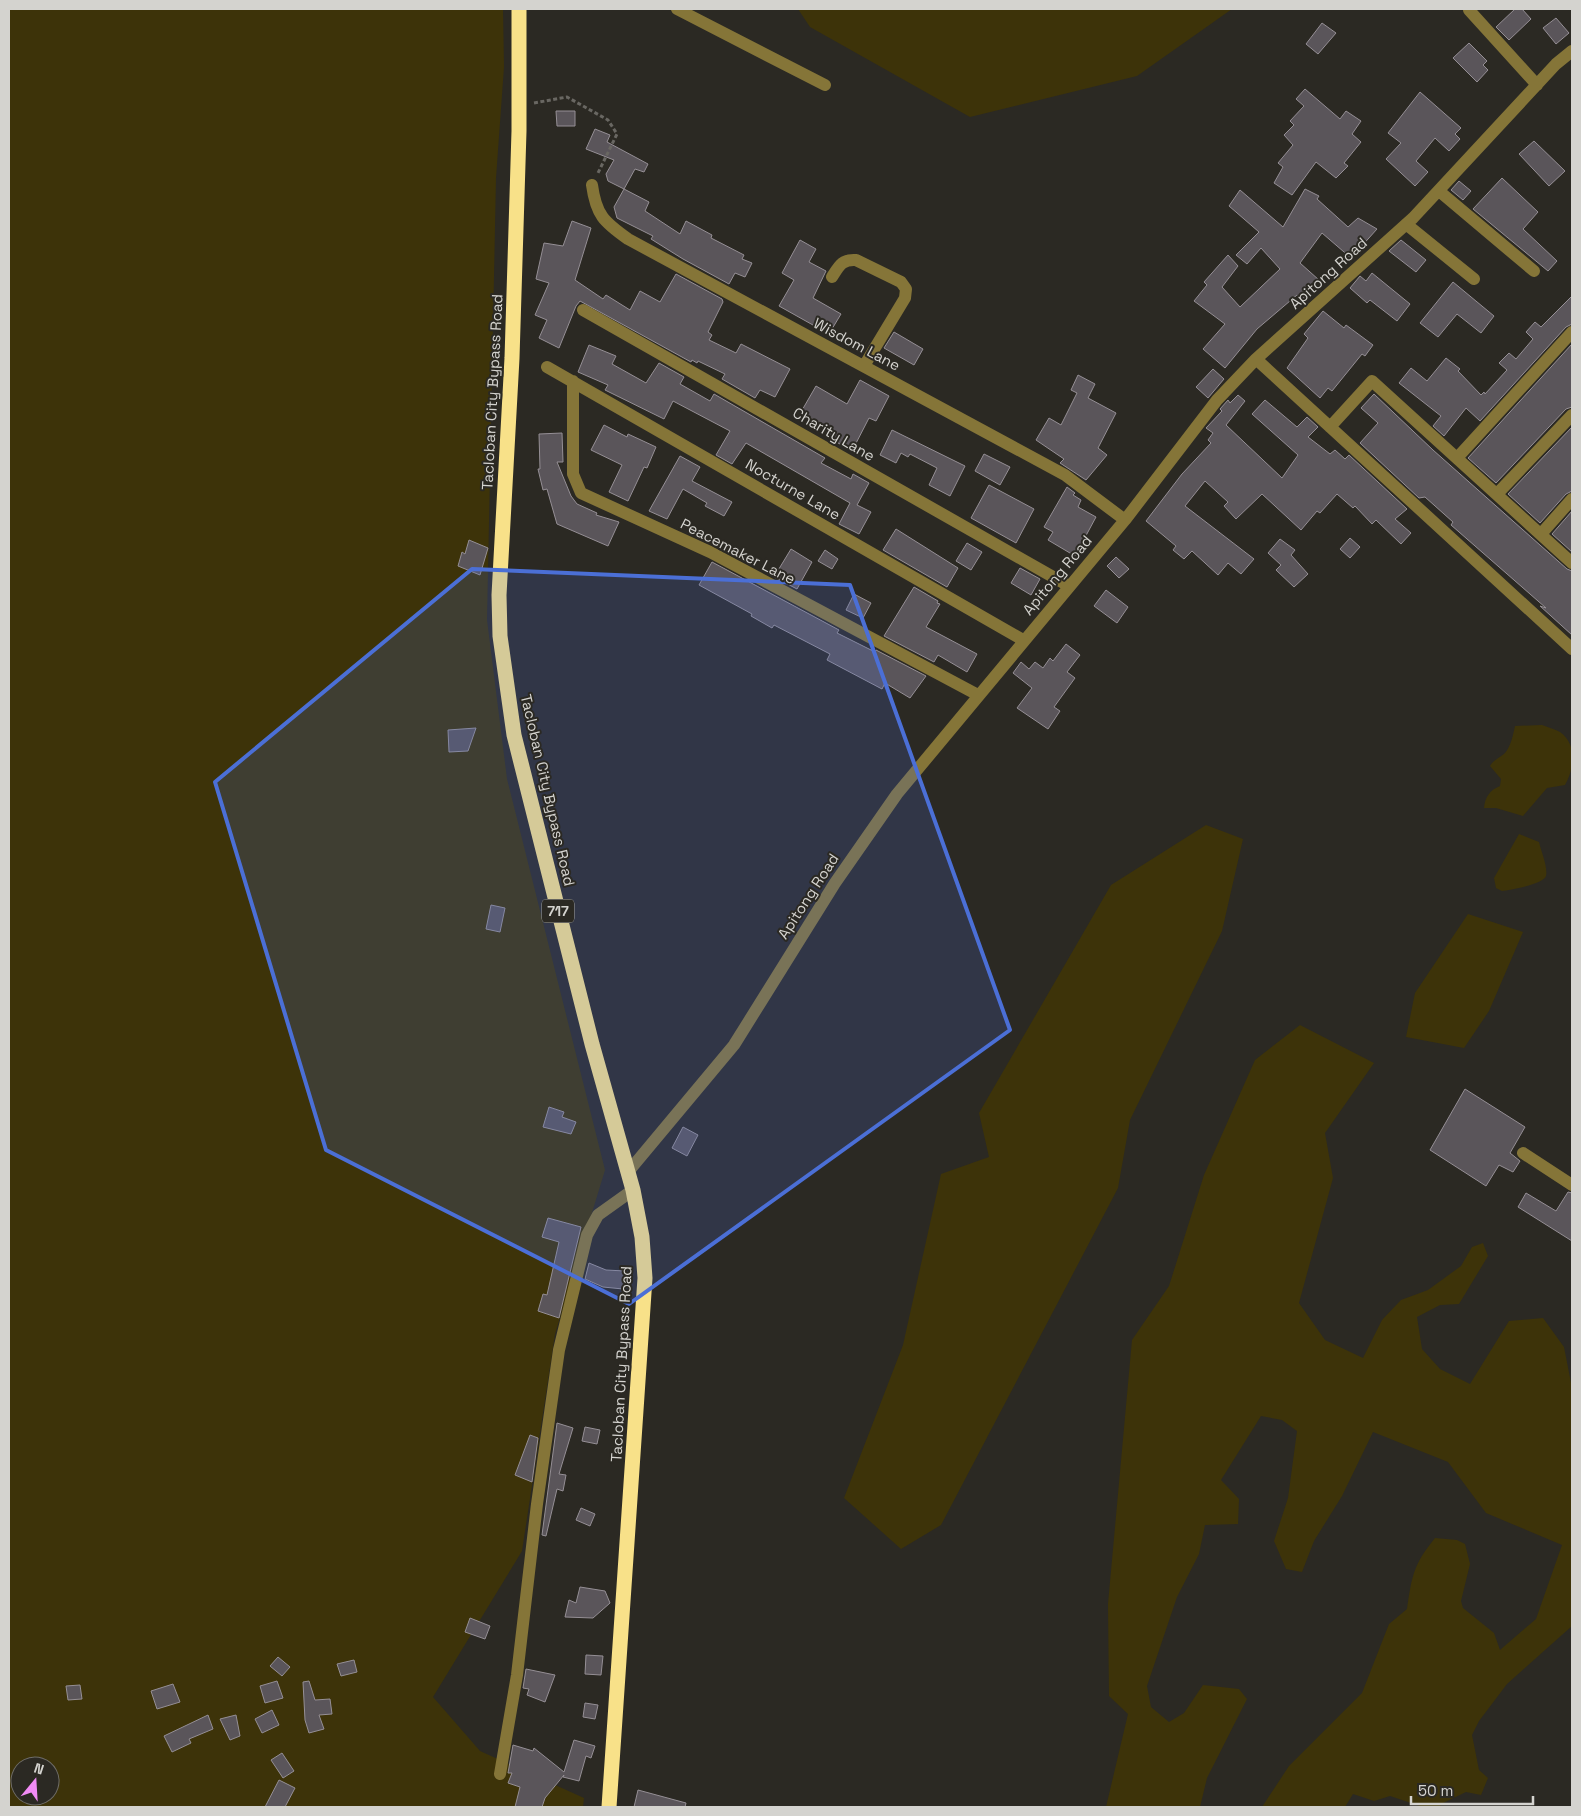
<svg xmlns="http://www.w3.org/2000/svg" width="1581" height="1816" viewBox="0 0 1581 1816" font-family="'Space Grotesk',sans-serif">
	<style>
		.green { fill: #3d3309; fill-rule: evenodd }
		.building { fill: #5a555a; stroke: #958f95 }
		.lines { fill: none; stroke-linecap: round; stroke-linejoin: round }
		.path { stroke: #696762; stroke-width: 3; stroke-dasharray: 4 2.5; stroke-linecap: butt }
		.minor { stroke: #857538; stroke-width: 12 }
		.highway { stroke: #f8e189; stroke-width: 15 }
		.marked { fill: #4b6fd6; fill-opacity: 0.2; stroke: #4b6fd6; stroke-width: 4; stroke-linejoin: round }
		.labels { text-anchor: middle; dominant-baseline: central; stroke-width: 4; stroke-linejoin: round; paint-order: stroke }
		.shield { fill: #2b2923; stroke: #a1a09b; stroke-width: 1 }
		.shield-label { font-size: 14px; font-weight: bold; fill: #d4d3cf }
		.street-label { font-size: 15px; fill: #d4d3cf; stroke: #2b2923 }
	</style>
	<rect width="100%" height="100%" fill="#2b2923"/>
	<path class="green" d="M9,9H503L504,67L496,178L487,620L507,779L605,1170L555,1334L522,1551L433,1697L480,1751L584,1798L583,1807H9ZM20,1766H50V1796H20Z
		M798,9H1232L1137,76L970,117L810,27Z
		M1542,725C1547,727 1555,729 1560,732C1578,745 1574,769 1565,785L1547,788L1523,816L1496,808H1484C1485,797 1490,790 1500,786L1501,779L1490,766C1494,759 1500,758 1505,753C1511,746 1513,735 1515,726Z
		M1206,825L1243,839L1222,931L1130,1120L1118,1188L941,1525L901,1549L844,1498L903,1345L941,1174L989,1157L979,1113L1111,885Z
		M1519,834L1539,842C1541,851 1548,867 1546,876C1544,884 1510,890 1502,891L1496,888L1494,878Z
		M1468,914L1523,932L1489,1011L1464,1048L1406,1037L1415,993Z
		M1300,1025L1374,1063L1325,1133L1333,1178L1299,1303L1325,1340L1363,1358L1382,1320L1401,1300L1428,1290L1461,1266L1472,1247L1483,1243L1488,1256L1459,1304L1440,1305L1417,1317L1422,1349L1440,1369L1470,1384L1509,1321L1543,1318L1564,1347L1572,1388V1626L1507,1684L1479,1721L1472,1735L1479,1770L1488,1778L1481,1795L1466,1792L1441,1804L1440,1807H1423L1390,1796L1374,1801L1353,1794L1345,1807H1262L1289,1766L1362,1693L1389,1624L1407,1609C1412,1576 1413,1565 1435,1538L1457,1540L1465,1544L1470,1564L1461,1601L1463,1608L1494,1633L1500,1650L1536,1619L1562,1545L1486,1513L1448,1462L1373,1432L1342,1496L1314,1541L1302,1572L1286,1569L1274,1541L1288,1498L1297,1431L1282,1420L1261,1416L1221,1480L1239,1499L1238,1524L1205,1525L1199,1554L1177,1597L1147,1686L1151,1707L1169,1722L1184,1713L1203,1685L1239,1689L1247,1699L1207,1778L1200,1807H1106L1128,1714L1109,1696L1108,1604L1132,1340L1169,1286L1204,1175L1255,1060Z"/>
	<path class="building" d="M1515,9H1522L1531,19L1509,40L1496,27Z
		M1556,18L1569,33L1556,44L1543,28Z
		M1322,23L1336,33L1318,54L1306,44Z
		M1469,43L1487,61L1483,65L1488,70L1477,82L1453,58Z
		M1305,89L1340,119L1346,111L1361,121L1352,134L1361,142L1344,163L1348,166L1336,178L1316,162L1292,195L1274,183L1283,167L1278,163L1293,145L1284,135L1294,125L1290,121L1304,106L1296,99Z
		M1420,92L1461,128L1455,134L1460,139L1449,151L1435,138L1416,161L1428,172L1415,186L1386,159L1401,143L1388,133Z
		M556,111H575V126H557Z
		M595,129L610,135L607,142L648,164L644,172L635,169L624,189L608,181L606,174L614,160L586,149Z
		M1534,141L1565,171L1549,186L1519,154Z
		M1502,178L1538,212L1523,229L1557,261L1548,271L1473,209Z
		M1459,181L1471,191L1463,200L1451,190Z
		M624,189L649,202L645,211L680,234L686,221L712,235L711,238L744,255L742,259L752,263L745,277L735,273L729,284L683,259L651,239L653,236L617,218L614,207Z
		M1305,189L1319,196L1317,199L1348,227L1358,218L1377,229L1351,258L1322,233L1300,263L1319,280L1302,300L1297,295L1257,329L1225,368L1203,349L1225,324L1194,301L1207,285L1204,282L1228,255L1238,266L1222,287L1240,307L1280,269L1261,248L1247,264L1236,255L1259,232L1229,206L1240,190L1283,227Z
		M572,221L591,228L575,280L603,299L606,295L630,310L640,291L660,302L676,274L722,299L723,302L708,332L712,335L709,340L736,353L741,344L790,369L775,397L760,390L755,398L722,379L725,374L698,361L697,363L692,360L691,362L580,301L576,306L559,348L539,338L547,320L535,315L549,283L536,279L544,243L563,246Z
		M800,240L816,249L809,262L826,271L813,298L841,314L829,334L779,306L794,280L782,273Z
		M1401,240L1426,260L1416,272L1389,251Z
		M1372,273L1410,304L1397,321L1370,300L1367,303L1350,288L1360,276L1366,281Z
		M1453,282L1494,316L1481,333L1457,314L1438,337L1420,323Z
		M1572,296V324L1566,327L1480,421L1466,408L1444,436L1433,426L1441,416L1399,383L1411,368L1427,381L1446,358L1460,369L1458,371L1481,395L1484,392L1485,394L1507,370L1499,363L1509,353L1516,359L1533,339L1526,332L1535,322L1541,327Z
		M1323,311L1344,328L1346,325L1373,345L1365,356L1362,354L1332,391L1328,388L1320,398L1287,368L1308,338L1304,334Z
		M894,332L923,349L914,365L884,348Z
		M1572,344V407L1566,409L1496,483L1468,458Z
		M589,345L616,356L612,364L646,383L659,363L684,377L680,384L710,401L714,394L825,458L821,463L851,479L853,474L869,483L857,505L871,512L859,534L839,524L850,503L746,443L732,464L716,455L730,431L673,401L664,419L605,390L608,385L578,372Z
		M1213,369L1224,379L1208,398L1196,387Z
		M1078,375L1095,384L1088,398L1116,413L1098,448L1107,455L1086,480L1060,463L1064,459L1036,440L1049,418L1061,425L1077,393L1071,390Z
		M860,380L889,396L876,421L869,418L852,451L826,436L830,429L801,412L816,386L847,404Z
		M1374,394L1433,450L1567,569L1572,571V635L1540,606L1546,608L1451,525L1453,522L1425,497L1419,498L1360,443L1378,423L1361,408Z
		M1238,395L1245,401L1226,425L1282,478L1298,455L1252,414L1265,400L1297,427L1307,417L1318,427L1308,437L1330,454L1335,450L1345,459L1349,455L1407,509L1395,519L1411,533L1401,544L1376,520L1372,524L1355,506L1353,508L1337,494L1320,513L1317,511L1301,530L1262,494L1236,519L1224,506L1228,502L1205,481L1185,506L1254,559L1241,574L1228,563L1218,575L1192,551L1184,559L1173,550L1176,546L1146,521L1182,474L1211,443L1208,440L1213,433L1206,428L1222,411L1220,409L1228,400L1230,403Z
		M604,425L627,437L628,434L656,447L647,468L644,467L628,501L609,492L622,465L591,450Z
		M1572,427V491L1566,494L1540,523L1508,494Z
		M892,430L965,466L950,496L929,485L937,468L910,454L908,457L901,453L896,463L880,455Z
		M562,433L563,462H557L571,496L577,504L597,513L596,515L619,522L608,546L557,524L547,489L543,490L538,469H540L539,434Z
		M984,454L1010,467L1000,485L975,471Z
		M680,456L700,467L692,481L732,502L724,516L705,506L707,503L683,489L667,519L649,511Z
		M989,485L1034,509L1016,543L971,518Z
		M1067,487L1075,493L1073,495L1081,500L1078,507L1096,517L1075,556L1048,540L1053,532L1044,527Z
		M1572,511V552L1552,534Z
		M896,529L958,568L947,587L883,550Z
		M1350,538L1360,547L1350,558L1340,549Z
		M1280,539L1295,550L1291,555L1308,574L1294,587L1276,570L1281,565L1268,553Z
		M469,540L488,548L480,575L458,566L462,552L465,554Z
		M967,543L982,552L971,570L956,561Z
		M791,549L812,562L797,589L774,577Z
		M825,550L838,559L832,569L818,561Z
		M1116,557L1129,569L1119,578L1107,566Z
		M712,562L839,630L837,633L875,652L876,650L926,676L910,698L885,683L882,689L827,660L830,654L774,625L772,628L751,616L752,614L699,585Z
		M1020,568L1040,579L1031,595L1011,583Z
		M914,587L938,601L937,603L940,604L926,627L977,654L967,672L938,655L934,662L884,636Z
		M1106,590L1128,607L1117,623L1094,606Z
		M854,594L871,603L863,618L846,610Z
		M1066,644L1080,655L1067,672L1075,678L1054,707L1060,711L1048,729L1017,708L1032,688L1013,673L1021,662L1029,669L1035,662L1043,668L1050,658L1053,661Z
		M476,728L468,751L449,752L448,730Z
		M491,905L505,908L500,932L486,929Z
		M1465,1089L1525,1127L1510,1153L1520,1161L1513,1172L1499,1165L1486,1186L1430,1150Z
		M549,1107L564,1112L562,1117L576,1122L571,1134L543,1127Z
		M683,1127L698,1135L687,1156L672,1148Z
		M1568,1192L1572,1193V1241L1518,1207L1526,1193L1556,1211Z
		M548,1218L581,1227L559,1318L538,1311L543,1294L547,1295L559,1242L542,1237Z
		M589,1263L606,1270L625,1271L623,1289L603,1287L585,1279Z
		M557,1423L573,1428L559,1474L566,1475L563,1491L557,1489L546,1536L542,1535Z
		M585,1427L600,1430L597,1444L582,1441Z
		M530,1435L538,1438L532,1482L515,1475Z
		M581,1508L595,1514L590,1526L576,1520Z
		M580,1587L605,1591L610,1603L593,1618L565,1617L569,1600L576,1603Z
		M470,1618L490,1626L485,1639L465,1632Z
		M586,1655L603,1656L601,1675L585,1674Z
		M278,1657L290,1667L282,1676L270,1666Z
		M354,1660L357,1672L341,1676L337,1664Z
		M526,1669L555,1675L545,1702L527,1695L529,1689L523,1688Z
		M277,1681L283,1698L265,1703L260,1686Z
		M309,1681L315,1700L330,1699L332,1714L319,1715L324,1729L309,1733L305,1720L303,1682Z
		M173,1684L180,1702L157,1709L151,1691Z
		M80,1685L82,1699L68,1700L66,1686Z
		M585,1703L598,1705L595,1719L583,1717Z
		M272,1710L279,1725L262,1733L255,1719Z
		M208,1715L213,1729L189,1739L191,1743L172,1752L164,1736Z
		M236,1715L240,1736L230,1740L220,1719Z
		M574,1740L595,1746L591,1758L586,1756L579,1781L563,1777L564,1775L545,1798L542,1807H515L520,1787L508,1783L512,1773H508L513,1745L533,1751L534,1748L564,1772Z
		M282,1753L294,1771L283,1778L271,1760Z
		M279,1780L295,1788L285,1807H265Z
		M638,1790L686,1803L685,1807H634Z"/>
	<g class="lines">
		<path class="path" d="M534,103L567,97L608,120L617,134L598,173"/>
		<path class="minor" d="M677,9L825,85
			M1469,10L1537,85
			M592,185C596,215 604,222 628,239L1065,475L1125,520
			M1439,191L1534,271
			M1406,224L1474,279
			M832,277C839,266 842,259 856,260L901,282L906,289L905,298L864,366
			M583,310L1069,586
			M1256,359L1572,649
			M547,367L1023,640
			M573,381V474L581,493L710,552L978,695
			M1330,427L1372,381L1572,563
			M1457,458L1572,332
			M1497,494L1572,415
			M1541,534L1572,499
			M1523,1153L1572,1185
			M628,1172L734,1045L835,883L897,794L1125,520L1217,400L1256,359L1413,218L1556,64L1572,51
			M500,1774L517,1675L537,1504L559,1350L587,1235L598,1215L633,1190"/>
		<path class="highway" d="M519,9V131L512,358L499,595L500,636L514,735L592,1044L633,1190L642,1237L645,1278L609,1807"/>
	</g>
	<path class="marked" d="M472,569L850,585L1010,1030L629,1304L326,1150L215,782Z"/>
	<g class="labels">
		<rect class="shield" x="542" y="899.5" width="32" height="23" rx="4"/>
		<g class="shield-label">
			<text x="558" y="911">717</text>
		</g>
		<g class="street-label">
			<text transform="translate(1328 273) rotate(-42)">Apitong Road</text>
			<text transform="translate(857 344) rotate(28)">Wisdom Lane</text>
			<text transform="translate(492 392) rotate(-87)">Tacloban City Bypass Road</text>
			<text transform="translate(834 434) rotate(30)">Charity Lane</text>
			<text transform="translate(793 489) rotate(30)">Nocturne Lane</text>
			<text transform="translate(738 551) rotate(27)">Peacemaker Lane</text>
			<text transform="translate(1057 575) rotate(-50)">Apitong Road</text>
			<text transform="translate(548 790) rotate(77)">Tacloban City Bypass Road</text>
			<text transform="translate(808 896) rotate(-57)">Apitong Road</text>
			<text transform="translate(621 1364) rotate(-87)">Tacloban City Bypass Road</text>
		</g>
	</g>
	<rect width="1581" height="1816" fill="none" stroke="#d4d3cf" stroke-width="20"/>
	<g transform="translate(35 1781) rotate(18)"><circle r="24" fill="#2b2923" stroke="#6f6d68"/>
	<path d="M0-4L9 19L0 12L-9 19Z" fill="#f18bf5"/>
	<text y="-8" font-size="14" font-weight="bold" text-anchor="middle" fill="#d4d3cf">N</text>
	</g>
	<path d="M1411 1796v8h122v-8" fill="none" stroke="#d4d3cf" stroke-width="2.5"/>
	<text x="1418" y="1796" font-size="15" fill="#d4d3cf" stroke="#2b2923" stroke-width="4" paint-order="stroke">50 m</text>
</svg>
